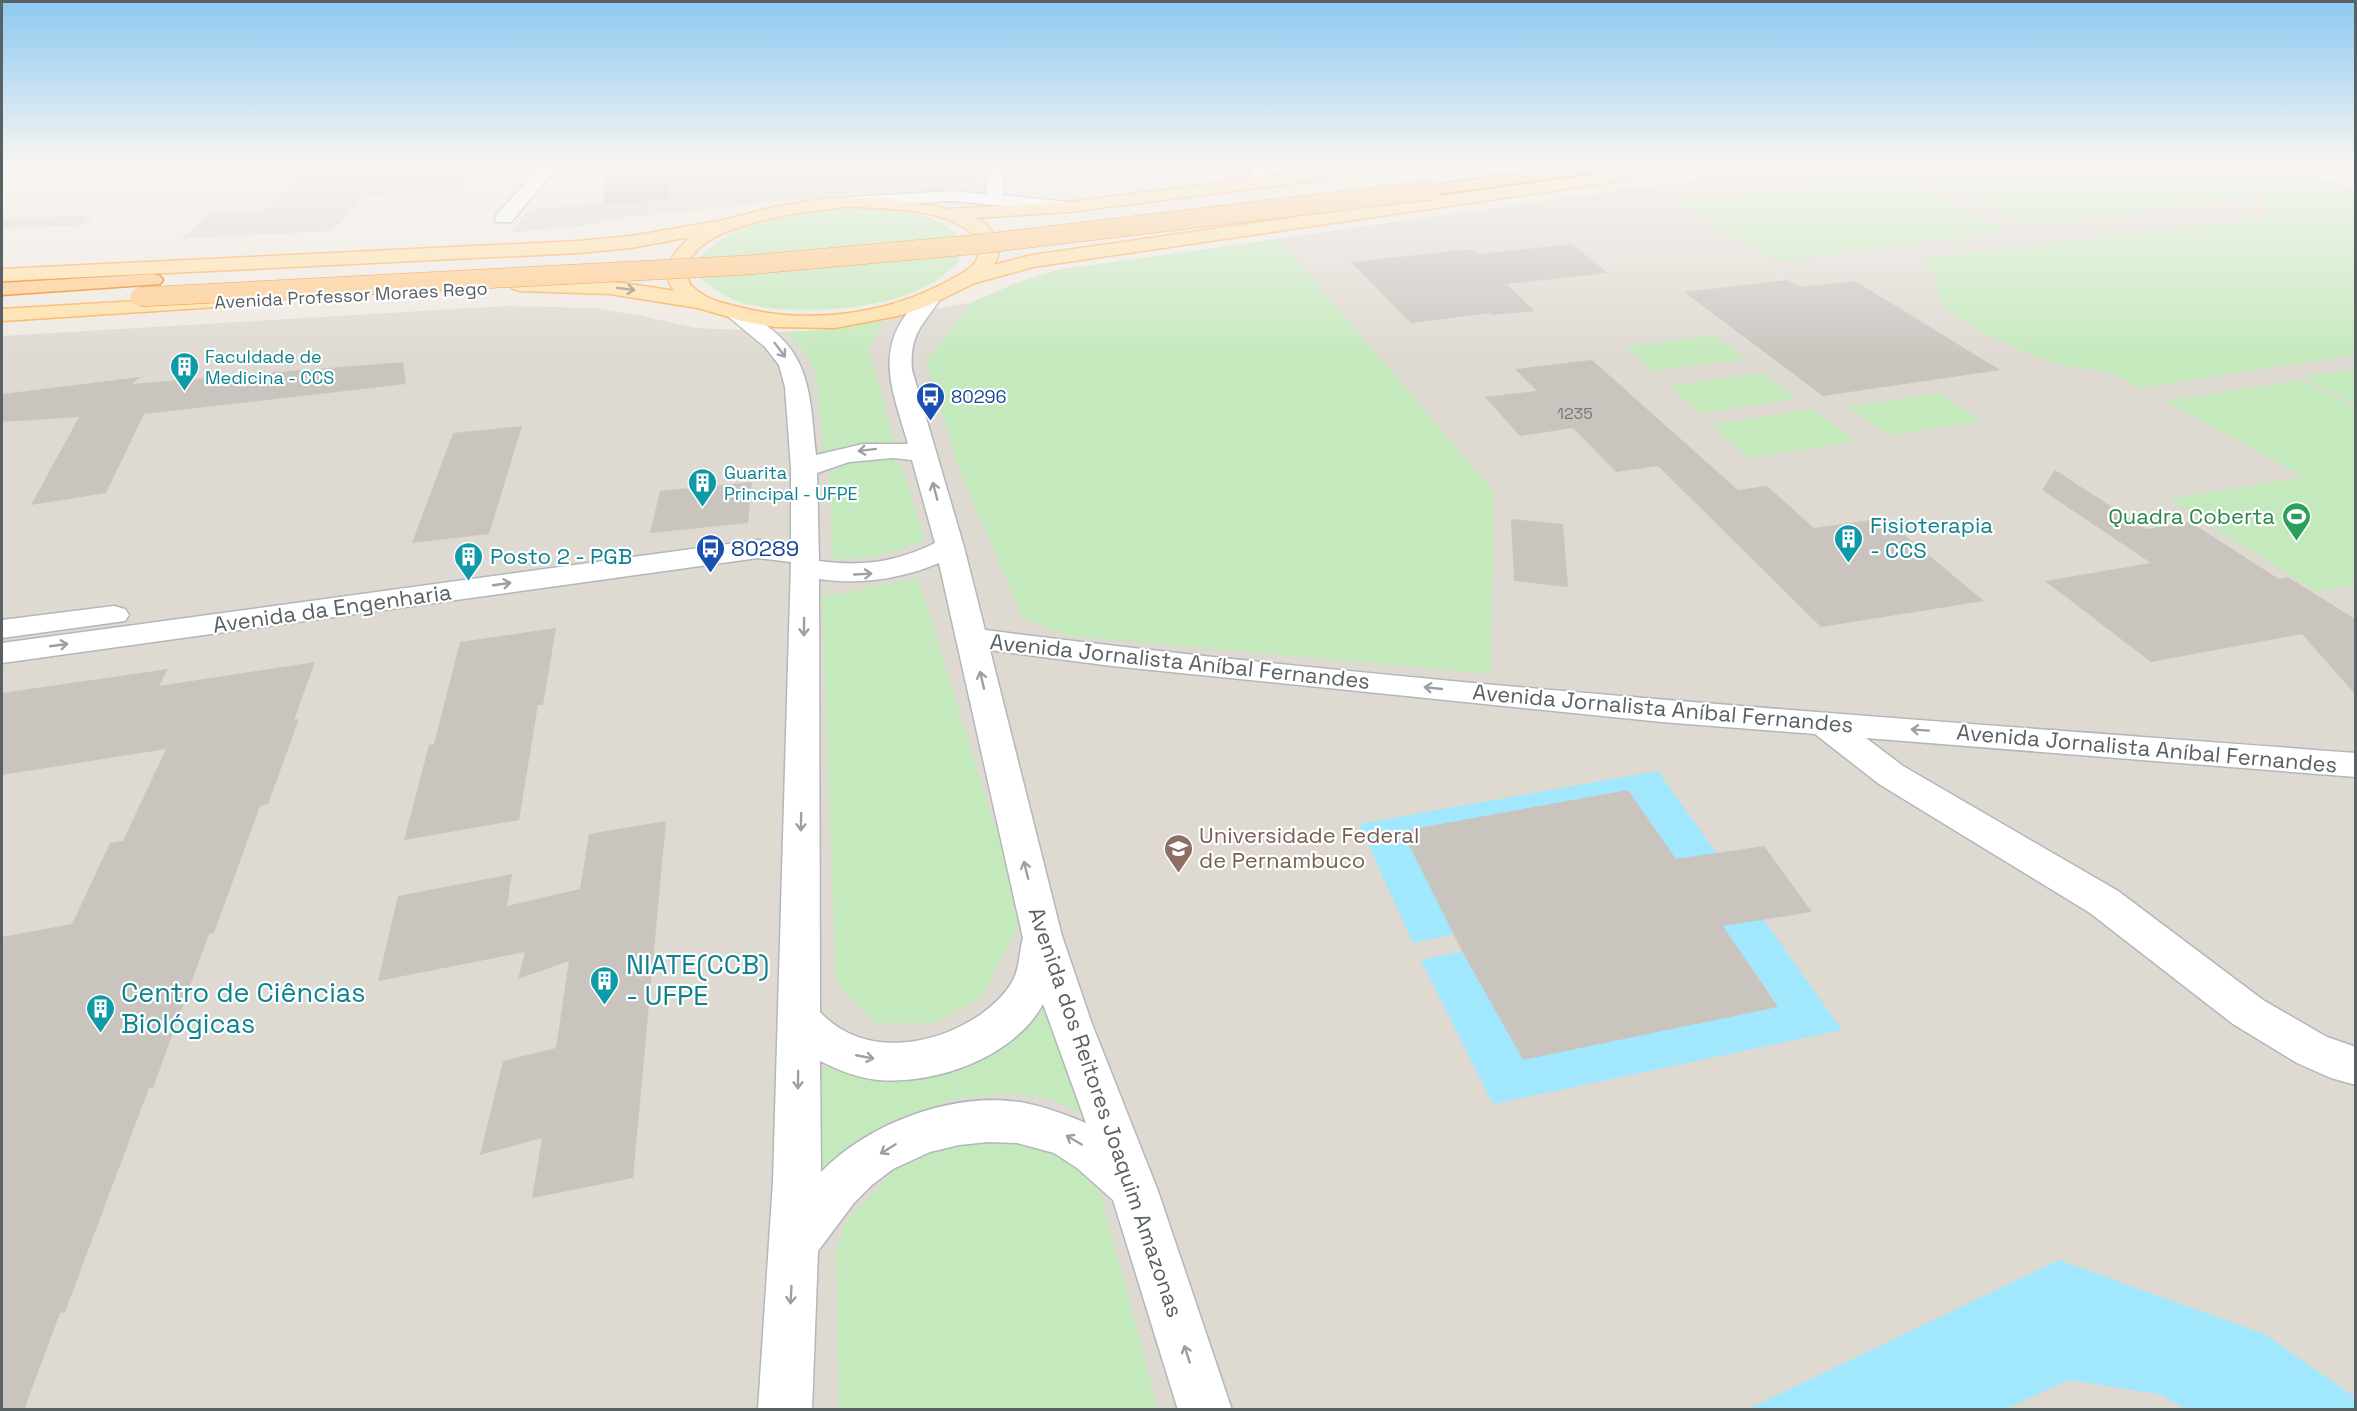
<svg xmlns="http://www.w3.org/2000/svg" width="2357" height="1411" viewBox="0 0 2357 1411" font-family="'Space Grotesk',sans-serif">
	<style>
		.commercial { fill: #ffeed6 }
		.education { fill: #ded9d1 }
		.green { fill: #c4e9bc }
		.water { fill: #a1e8ff }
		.building { fill: #cac4bf }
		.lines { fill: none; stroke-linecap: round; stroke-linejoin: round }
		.minor-casing { stroke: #b3b7bb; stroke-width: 3 }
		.major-casing { stroke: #feaa4c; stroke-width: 3 }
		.highway-casing { stroke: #f07700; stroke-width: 3 }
		.minor { fill: #fff; fill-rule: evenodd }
		.major { fill: #ffe0a6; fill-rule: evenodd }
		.highway { fill: #ffca88; fill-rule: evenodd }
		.highway-bridge-casing { stroke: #f07700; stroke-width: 20; stroke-linecap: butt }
		.highway-bridge { stroke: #ffca88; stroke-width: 19 }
		.oneway { stroke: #8c8778 }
		.oneway2 { stroke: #9ca0a2 }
		.labels { text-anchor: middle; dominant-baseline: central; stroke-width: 4.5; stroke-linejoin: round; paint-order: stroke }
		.far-number-label { font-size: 16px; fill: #767a7b }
		.far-street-label { font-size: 18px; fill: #5a6164; stroke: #fff }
		.far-culture-label { font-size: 18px; fill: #0d838f; stroke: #fff; text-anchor: start }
		.far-transit-label { font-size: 18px; fill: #164399; stroke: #fff; text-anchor: start }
		.leisure-label { font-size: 22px; fill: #27864d; stroke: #fff; text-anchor: end }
		.culture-label { font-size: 22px; fill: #0d838f; stroke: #fff; text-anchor: start }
		.transit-label { font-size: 22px; fill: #164399; stroke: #fff; text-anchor: start }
		.street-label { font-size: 22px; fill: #5a6164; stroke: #fff }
		.education-label { font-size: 22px; fill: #785e54; stroke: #fff; text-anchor: start }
		.near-culture-label { font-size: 27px; fill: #0d838f; stroke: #fff; text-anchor: start }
	</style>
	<rect width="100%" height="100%" fill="#efe9e2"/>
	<path class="commercial" d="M2288,165H2355V190Z"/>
	<path class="education" d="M381,165L377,170L478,166L459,191L365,196L332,231L180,239L211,212L267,209L312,166Z
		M673,165H981L980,189L855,193L620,218L583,226L512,232L528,210L602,202L617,204L668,200Z
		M1796,165H2288L2355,190V1409L2,1410V336L507,306L593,308L642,316L696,328L786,332L821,330L973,302L1016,283L1058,270Z
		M95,215L81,225L2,229V219Z"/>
	<path class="green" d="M1940,165H2288L2355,190V355L2138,388C2130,383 2121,377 2113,375C2097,369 2079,369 2063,365C2034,357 1953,326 1940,298C1936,290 1937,283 1937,276L1920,267L1932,265L1920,259L2266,218L2264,195L2036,226L1910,169Z
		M1893,175L2011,231L1776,261L1678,203Z
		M863,208C894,211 944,211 961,242C961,246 962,252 961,256C959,263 952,268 946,273C902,310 811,315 756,306C732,302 719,293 700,278C699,274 698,268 699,264C699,257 706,250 712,246C753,213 812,210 863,208Z
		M1276,240L1330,299L1494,492L1491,674L1069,636L1023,618L959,469L926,361L973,302L1016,283L1058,270Z
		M885,319L869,351L896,446L824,456L817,377L807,354L786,332L821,330Z
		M1714,335L1746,359L1655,371L1625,347Z
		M2355,369V404L2303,377Z
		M1761,373L1797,399L1701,413L1669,386Z
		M2301,380L2355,407V584L2316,592L2169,499L2304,477L2166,401Z
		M1940,393L1982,421L1888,435L1848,407Z
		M1812,409L1856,441L1750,458L1711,425Z
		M870,456L893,459L901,465L925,540C891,554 869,560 833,559L829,473L844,462Z
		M918,578L1023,917L982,996L936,1023H875L836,983L822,597Z
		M1049,971L1093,1118L1048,1098L1010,1093L955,1099L894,1119L852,1152L822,1191L818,1065L880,1079Z
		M970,1130L1038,1137L1097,1179L1158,1409H839L836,1253L846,1221L909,1155Z"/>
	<path class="water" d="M1658,771L1842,1030L1493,1104L1421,960L1463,951L1523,1060L1778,1006L1628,790L1402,831L1455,934L1413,943L1359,824Z
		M2059,1260L2264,1334L2355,1397V1409H2186L2159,1394L2068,1380L2006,1409H1748Z"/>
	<path class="building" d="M609,165H673L668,200L617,204L602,203Z
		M1572,244L1608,273L1507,284L1534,311L1492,315L1490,313L1411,323L1351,262L1473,249L1478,254Z
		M1788,280L1800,287L1855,281L2000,370L1823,396L1684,292Z
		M1592,360L1738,490L1767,486L1814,528L1884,518L1984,601L1821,627L1658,466L1616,472L1573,428L1520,436L1485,397L1537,391L1515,369Z
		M403,362L406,384L144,414L106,493L31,505L79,417L2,422V394L140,377L132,384Z
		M522,426L489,534L412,543L453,433Z
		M2055,470L2146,529L2190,522L2279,579L2288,577L2355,619V694L2302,634L2151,662L2045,581L2151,563L2042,490Z
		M752,482L748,523L650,533L660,491Z
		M1511,519L1563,524L1568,587L1514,581Z
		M556,628L543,705H538L519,820L404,840L429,745L434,744L460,642Z
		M315,662L294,720L299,719L268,804L260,806L214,933L209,934L153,1088H149L65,1312L60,1313L24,1410H2V937L72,924L110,843L123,841L166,749L2,775V693L168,669L159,686Z
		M1628,790L1676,859L1764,846L1812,912L1723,926L1778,1007L1523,1060L1462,951L1402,831Z
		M666,821L633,1178L532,1198L542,1138L480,1155L503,1061L556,1048L569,961L518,979L525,952L378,981L398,896L512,874L507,906L580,889L589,834Z"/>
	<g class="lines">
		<defs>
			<path id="minor" d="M542,165H559L511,222H497L495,218L497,214Z
				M989,165H1005L1003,195L1068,202L1074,203L1077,207L1074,211L1068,212L954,201L848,207L842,206L839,202L842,198L848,197L954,191L986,194Z
				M1246,165H1263L1273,183L1270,187H1258Z
				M931,292L938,294L941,298C923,325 909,334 912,370L964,547L985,630C1440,688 1898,718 2356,753V777L1866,738L1903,766L2118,891L2263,1000L2327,1037L2356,1047V1085L2331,1078L2297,1063L2233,1024L2090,913L1879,784L1815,734L1662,722L1112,666L990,650L1062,936L1092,1024L1158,1191L1232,1410H1178L1113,1200L1077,1168L1054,1153L1017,1143L988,1142L959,1145L930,1152L893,1169L872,1185L854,1203L818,1251L812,1410H758L773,1181L791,562L758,558L2,663V643L758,540L791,544V469L785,387L779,365L765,347L724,313L727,308L735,307L743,308C755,318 769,326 780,337C813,368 811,414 816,455L863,444H908C895,397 874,355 908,312C914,304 920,294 931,292ZM893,458L912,460L935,543C897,562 861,567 819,561L817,473L849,462ZM939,563L1023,938C1019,952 1020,969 1012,982C1005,995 991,1007 980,1015C932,1047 863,1058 820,1012L819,579C861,585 900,579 939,563ZM1043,1004L1086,1123C1064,1114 1043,1106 1020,1102C951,1092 869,1123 821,1172L820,1061C838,1070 858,1078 878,1080C936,1085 1014,1057 1043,1004Z
				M114,606L125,609L129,615L125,621L2,638V620Z"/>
			<path id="major" d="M1361,165H1410L1402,170L1068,212L975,218L985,223L999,240L998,257L993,265L1032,255L1659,165H1703L1695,170L1033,267L975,283L930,305L902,315L835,328L775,327L746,322L698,308L610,294L520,291L513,289L510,285L513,281L520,279C572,277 623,282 674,291C659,270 674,252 690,237L631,248L579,253L2,281V269L579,241L631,236L724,220L778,206L830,198H884L949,209L1068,202ZM848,207C886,208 954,208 979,241C979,246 979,254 977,259C973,269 958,275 948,281C885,315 809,325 739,307C721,303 702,298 690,284C666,225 814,210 848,207Z
				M273,293L280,295L283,299L280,303L2,321V309Z"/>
			<path id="highway" d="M1577,165H1623L1615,170L1432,195L1426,194L1423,190L1426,186L1432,185Z
				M153,274L160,276L163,280L160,284L2,295V283Z"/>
		</defs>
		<use href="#minor" class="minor-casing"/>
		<use href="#major" class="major-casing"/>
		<use href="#highway" class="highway-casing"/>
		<use href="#minor" class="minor"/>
		<use href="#major" class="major"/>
		<use href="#highway" class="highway"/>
		<defs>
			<path id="highway-bridge" d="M140,297L748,265L980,244L1432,190"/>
		</defs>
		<use href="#highway-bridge" class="highway-bridge-casing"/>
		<use href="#highway-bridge" class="highway-bridge"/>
	</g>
	<defs><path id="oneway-shaft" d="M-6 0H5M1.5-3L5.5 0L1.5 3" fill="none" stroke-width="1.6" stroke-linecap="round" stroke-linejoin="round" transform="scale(1.5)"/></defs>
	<use class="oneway" href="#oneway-shaft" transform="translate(626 289) rotate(7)"/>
	<g class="oneway2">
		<use href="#oneway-shaft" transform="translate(780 350) rotate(53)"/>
		<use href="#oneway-shaft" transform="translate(867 450) rotate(173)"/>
		<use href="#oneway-shaft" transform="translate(935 491) rotate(-105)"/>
		<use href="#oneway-shaft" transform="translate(863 574) rotate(-3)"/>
		<use href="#oneway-shaft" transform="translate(502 584) rotate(-8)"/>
		<use href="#oneway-shaft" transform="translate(804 627) rotate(91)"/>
		<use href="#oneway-shaft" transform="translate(59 645) rotate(-8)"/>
		<use href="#oneway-shaft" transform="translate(982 680) rotate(-103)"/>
		<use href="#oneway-shaft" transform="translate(1433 688) rotate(-174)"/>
		<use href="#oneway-shaft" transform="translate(1920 730) rotate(-176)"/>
		<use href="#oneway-shaft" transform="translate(801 822) rotate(91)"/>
		<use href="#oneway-shaft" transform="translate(1026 870) rotate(-104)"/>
		<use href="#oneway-shaft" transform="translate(865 1057) rotate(11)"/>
		<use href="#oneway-shaft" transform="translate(798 1080) rotate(91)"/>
		<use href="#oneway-shaft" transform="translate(1074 1140) rotate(-150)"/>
		<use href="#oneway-shaft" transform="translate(888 1149) rotate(148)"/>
		<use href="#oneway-shaft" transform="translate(791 1295) rotate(93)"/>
		<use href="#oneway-shaft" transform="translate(1187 1354) rotate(-108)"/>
	</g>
	<linearGradient id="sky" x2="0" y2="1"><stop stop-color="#8bc9f1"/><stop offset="0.45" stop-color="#f8f5f2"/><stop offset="1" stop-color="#f8f5f2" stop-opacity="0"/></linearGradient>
	<rect width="2357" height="363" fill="url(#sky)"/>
	<defs>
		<symbol id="building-pin" viewBox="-11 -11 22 30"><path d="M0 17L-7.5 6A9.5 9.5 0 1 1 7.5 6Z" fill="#0f9aa8" stroke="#fff"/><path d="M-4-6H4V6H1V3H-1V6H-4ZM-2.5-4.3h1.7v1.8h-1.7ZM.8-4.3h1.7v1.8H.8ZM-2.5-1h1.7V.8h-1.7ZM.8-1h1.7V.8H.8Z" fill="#fff"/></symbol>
		<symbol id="bus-pin" viewBox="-11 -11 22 30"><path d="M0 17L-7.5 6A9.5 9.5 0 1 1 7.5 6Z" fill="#1a4fb4" stroke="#fff"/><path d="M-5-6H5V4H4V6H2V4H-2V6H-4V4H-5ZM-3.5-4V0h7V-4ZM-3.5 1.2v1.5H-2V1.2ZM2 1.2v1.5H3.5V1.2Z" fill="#fff"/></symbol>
		<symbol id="stadium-pin" viewBox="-11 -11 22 30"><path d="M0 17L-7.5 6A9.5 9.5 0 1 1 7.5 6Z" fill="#2e9e5b" stroke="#fff"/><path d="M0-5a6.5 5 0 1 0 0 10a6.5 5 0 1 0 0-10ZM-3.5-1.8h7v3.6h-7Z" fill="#fff"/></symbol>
		<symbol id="university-pin" viewBox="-11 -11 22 30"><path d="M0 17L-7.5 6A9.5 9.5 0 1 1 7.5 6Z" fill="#8d6e63" stroke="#fff"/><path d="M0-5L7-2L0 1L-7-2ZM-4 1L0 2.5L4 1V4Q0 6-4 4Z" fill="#fff"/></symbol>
	</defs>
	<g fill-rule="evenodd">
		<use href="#building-pin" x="168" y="350" width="33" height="45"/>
		<use href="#bus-pin" x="914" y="380" width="33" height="45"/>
		<use href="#building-pin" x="686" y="466" width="33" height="45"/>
		<use href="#stadium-pin" x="2280" y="500" width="33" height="45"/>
		<use href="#building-pin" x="1832" y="522" width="33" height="45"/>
		<use href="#bus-pin" x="694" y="532" width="33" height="45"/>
		<use href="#building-pin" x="452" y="540" width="33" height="45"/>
		<use href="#university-pin" x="1162" y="832" width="33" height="45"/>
		<use href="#building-pin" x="588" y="964" width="33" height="45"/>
		<use href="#building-pin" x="84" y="992" width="33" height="45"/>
	</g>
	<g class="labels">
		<g class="far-number-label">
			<text x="1575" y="413">1235</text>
		</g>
		<g class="far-street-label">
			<text transform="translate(351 295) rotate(-3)">Avenida Professor Moraes Rego</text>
		</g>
		<g class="far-culture-label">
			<text x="205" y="356">Faculdade de<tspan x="205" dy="21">Medicina - CCS</tspan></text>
			<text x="724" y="472">Guarita<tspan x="724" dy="21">Principal - UFPE</tspan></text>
		</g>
		<g class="far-transit-label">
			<text x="951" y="396">80296</text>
		</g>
		<g class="leisure-label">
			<text x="2275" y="516">Quadra Coberta</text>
		</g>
		<g class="culture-label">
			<text x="1870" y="525">Fisioterapia<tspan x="1870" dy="25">- CCS</tspan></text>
			<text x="490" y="556">Posto 2 - PGB</text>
		</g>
		<g class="transit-label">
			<text x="731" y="548">80289</text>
		</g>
		<g class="street-label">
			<text transform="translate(332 608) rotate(-8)">Avenida da Engenharia</text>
			<text transform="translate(1180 661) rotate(6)">Avenida Jornalista Aníbal Fernandes</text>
			<text transform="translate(1663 708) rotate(5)">Avenida Jornalista Aníbal Fernandes</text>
			<text transform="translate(2147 748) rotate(5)">Avenida Jornalista Aníbal Fernandes</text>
			<text transform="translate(1106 1112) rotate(71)">Avenida dos Reitores Joaquim Amazonas</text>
		</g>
		<g class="education-label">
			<text x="1199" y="835">Universidade Federal<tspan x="1199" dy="25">de Pernambuco</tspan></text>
		</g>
		<g class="near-culture-label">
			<text x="626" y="964">NIATE(CCB)<tspan x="626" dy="31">- UFPE</tspan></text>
			<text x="121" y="992">Centro de Ciências<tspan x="121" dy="31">Biológicas</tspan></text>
		</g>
	</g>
	<rect width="2357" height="1411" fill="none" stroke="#5a6164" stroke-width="6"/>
</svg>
